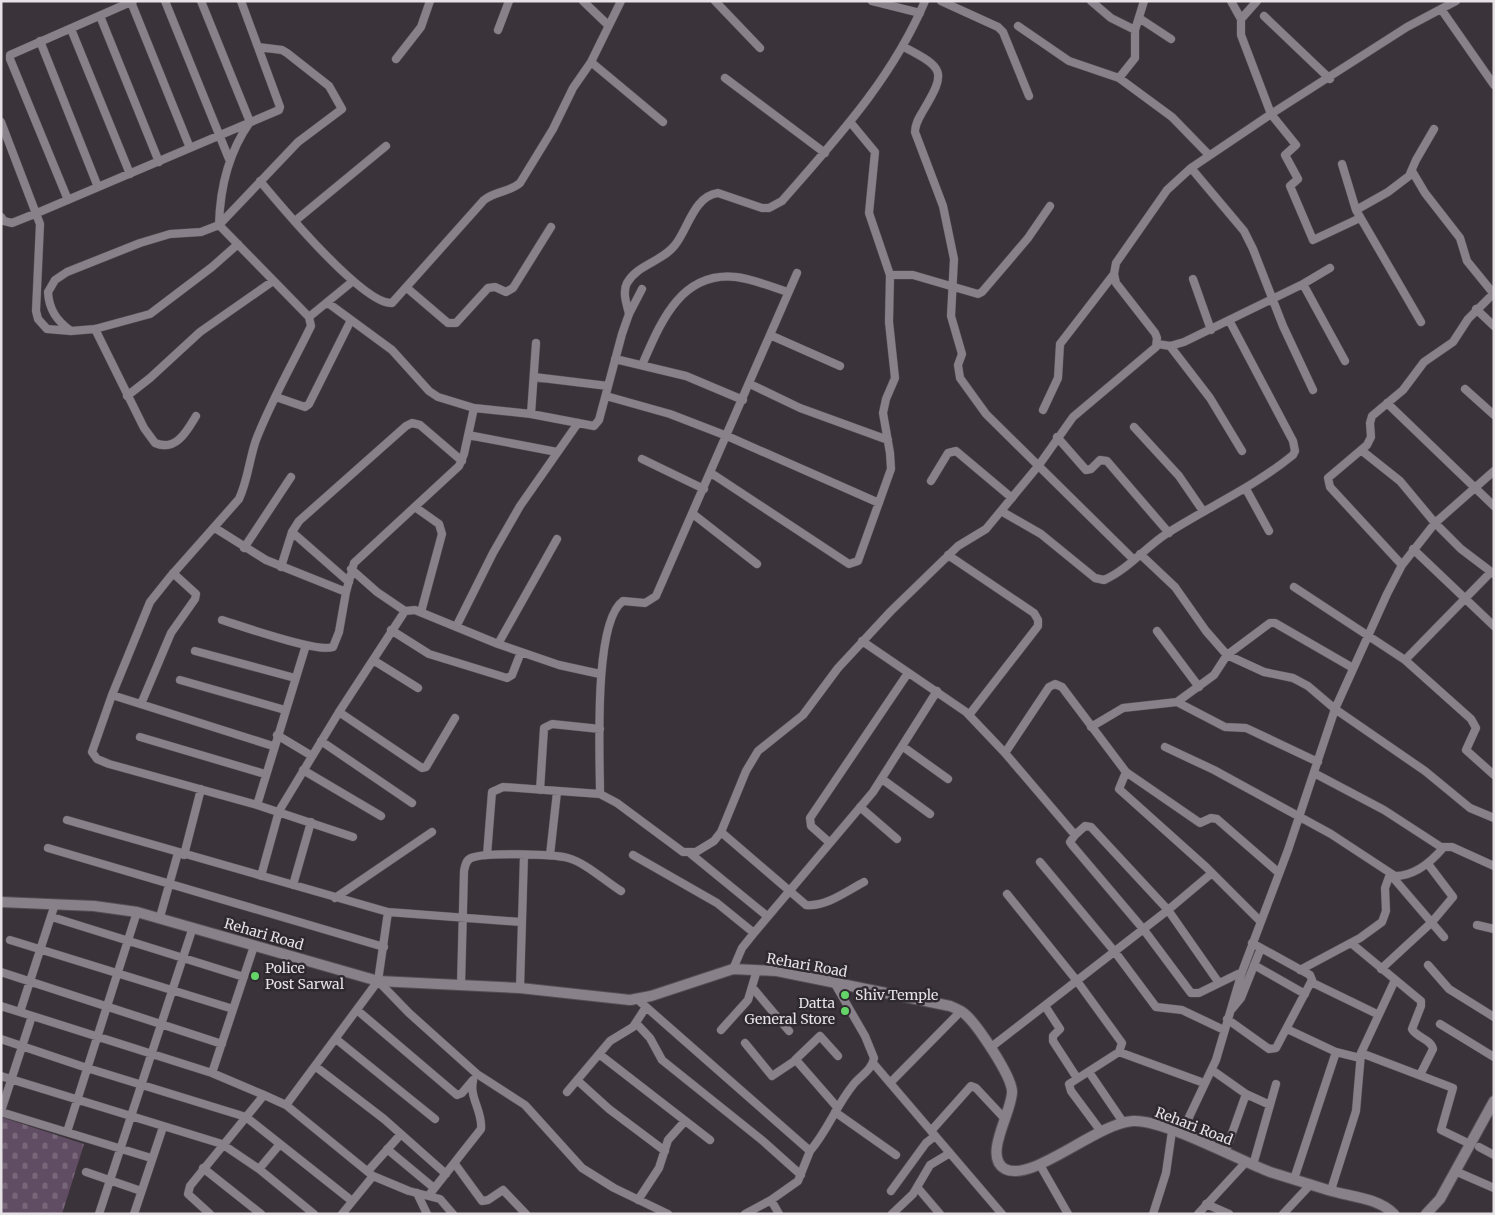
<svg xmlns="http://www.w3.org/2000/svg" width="1495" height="1215" viewBox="0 0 1495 1215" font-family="Merriweather,serif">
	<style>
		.cemetery { fill: url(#cemetery-stones) }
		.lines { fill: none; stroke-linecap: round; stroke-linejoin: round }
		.street-casing { stroke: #544f54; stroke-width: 9 }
		.secondary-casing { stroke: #544f54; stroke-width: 12 }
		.street { stroke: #898189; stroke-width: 8 }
		.secondary { stroke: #898189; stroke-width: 10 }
		.poi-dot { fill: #64d468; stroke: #2f2930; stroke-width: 2 }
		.labels { text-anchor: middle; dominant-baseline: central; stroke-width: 5; stroke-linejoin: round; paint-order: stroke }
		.street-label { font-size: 14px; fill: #e6e2e6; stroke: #2f2930 }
		.poi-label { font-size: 14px; fill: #e6e2e6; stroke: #2f2930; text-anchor: start }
	</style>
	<defs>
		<pattern id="cemetery-stones" width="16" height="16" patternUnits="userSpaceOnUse" patternTransform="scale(1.25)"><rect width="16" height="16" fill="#614d63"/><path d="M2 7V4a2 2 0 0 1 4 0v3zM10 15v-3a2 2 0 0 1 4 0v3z" fill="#786679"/></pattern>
	</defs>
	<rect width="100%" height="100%" fill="#3a333a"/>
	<path class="cemetery" d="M1,1117L84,1144L62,1214H1Z"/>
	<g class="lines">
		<defs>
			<path id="street" d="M165,1L229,159
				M201,1L250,122C228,153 220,187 219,225L309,317L311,326C293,363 271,401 256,440C249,460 248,480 239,499L170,577L150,602L112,695L92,752L97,759L109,764L257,805L353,837
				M583,1L608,25
				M715,1L760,48
				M872,1L920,13
				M941,1L998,27L1003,32L1029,96
				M1091,1L1111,18L1135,30
				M1231,1L1241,19
				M131,2L190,148
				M1441,9L1494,85
				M100,16L159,162
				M1264,16L1330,79
				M1139,18L1171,39
				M1018,26L1069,61L1119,78L1172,117L1209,155
				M71,29L130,174
				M498,30L509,1
				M40,41L98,187
				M904,47C944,68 947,71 923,111C919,118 915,124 915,132L943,206L954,259L951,316L962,354L958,365L960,378L986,414L1133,559
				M396,59L421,27L430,1
				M591,62L663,122
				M725,78L825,153
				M1119,78L1135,58V30L1144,1
				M1,122L40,224L36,311L38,319L47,329L71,331L95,329L150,314L212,267L238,244
				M1342,164L1356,210L1421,322
				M1191,168L1244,231L1253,249L1283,326L1313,390
				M1412,171L1425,193L1460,238L1467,261L1493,293
				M260,181C280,205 363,305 392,303L484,200C495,191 510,192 520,183L553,129L573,88L591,62L621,1
				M68,200L10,59V55L133,1
				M1356,210L1388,192L1409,176L1416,160L1434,129
				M1,217L4,221L12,223L37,213L279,110L280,107L241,1
				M1360,218L1313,240L1290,186L1298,179L1285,155L1296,145L1271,114L1407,27L1456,1
				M295,221L386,146
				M890,275H913L978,294L982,292L1028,238L1050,206
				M1193,279L1211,330
				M1303,284L1345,361
				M407,288L448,323H456L488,288L495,287L506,292L513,288L551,227
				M328,303L392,350L429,391L438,397L474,408L531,414L594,426L599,420L622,334L629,314L642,289
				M1476,309L1494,326
				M629,314C627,305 622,292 627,283C638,264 662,262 675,245C688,229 694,196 718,193L762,208H769L782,201C837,138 892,79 925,1
				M309,317L353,281
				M95,329L144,428L155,443C176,452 187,431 196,416
				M71,331C57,321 49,310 48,292L55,280L67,272L140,243L170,234L201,232L219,225L298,142L342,109L329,86L287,53L282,50L258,47
				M770,335L840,366
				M1158,344L1170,346L1184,342L1303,284L1330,268
				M1170,346L1210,398L1242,451
				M615,359L686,376L743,400
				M642,365C660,324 680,271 736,277C753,279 772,287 788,292
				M534,377L608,386
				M750,384L800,408L888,440
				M1465,389L1494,415
				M127,396L150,378L200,332L273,281
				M606,396L670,414L727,436L879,503
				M276,397L305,407L309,404L351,320
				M1387,403L1494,506
				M1043,410L1058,378L1060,344L1114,274
				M531,414L536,343
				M1134,427L1179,476L1203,511
				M468,435L557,452
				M1057,437L1086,470L1091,469L1100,460L1107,461L1169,533
				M1361,450L1400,481L1435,523L1461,549L1494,574
				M642,459L704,489
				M711,473L849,564L858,561L891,469L890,453L883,413L886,399L895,378L889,322L890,275L869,213L875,152L851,123
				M931,481L948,453L956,451L1012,498
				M1246,489L1269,531
				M415,507L439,524L442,534L421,612
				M1001,511L1041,534L1095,578L1104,580C1127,570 1145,548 1166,534C1208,507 1254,487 1293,455L1295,451L1293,441L1229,320
				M693,514L757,564
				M215,528L266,560L346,592
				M292,532L349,582
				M244,548L291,477
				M1413,549L1494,626
				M1140,554L1175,587L1206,631L1227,655L1264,672L1293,678L1308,686L1335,709L1425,771L1470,808L1494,818
				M948,555L1034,613L1038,620V626L969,715
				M1402,565L1330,487L1328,478L1367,445L1371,437L1370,423L1372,416L1403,390L1424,362L1453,342L1468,319L1494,293
				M281,567L292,532L299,521L406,426L412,423L420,425L462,461
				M351,569L377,592L405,611
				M1294,587L1405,660L1471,719L1476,728L1466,750L1494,775
				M222,620C241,626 318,653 333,647L339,632L346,592L354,563L459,466L464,454L474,408
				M456,627L493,553L520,506L578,423
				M391,630L429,654L507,678L512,675L521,652
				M1157,631L1199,687
				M862,641L966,712L1005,753L1075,835L1085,826L1091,827L1168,910L990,1048
				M498,644L557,539
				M195,651L295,678
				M373,660L418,688
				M1405,660L1491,572
				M180,680L285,710
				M112,695L273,746
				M1177,702L1225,727L1246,728L1318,762
				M141,704L171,633L195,599L196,594L173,573
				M339,712L422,768L426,767L455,718
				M1091,727L1123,708L1177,702L1214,675L1227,655L1270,623H1275L1353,668
				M277,735L312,756
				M140,737L265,774
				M321,741L412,803
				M902,746L948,779
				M1165,747L1214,770L1331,834L1395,876C1415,876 1431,862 1443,848
				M1005,753L1049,687L1055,684L1062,687L1126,772L1119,789L1206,867L1260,921
				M303,770L381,816
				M1126,772L1200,823L1211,818L1217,819L1279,873
				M1314,773L1384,810L1441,847H1452L1494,866
				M882,779L930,814
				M540,790L544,728L552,724L600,729
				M600,794C600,757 593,622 623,601L645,603L656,596L797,273
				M257,805L306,645
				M860,807L897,839
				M67,820L388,912L521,922
				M721,832L806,905C826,907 847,891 864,882
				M1075,835L1070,842L1072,845L1144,930L1191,993H1199L1242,972
				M830,843L811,826L810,818L908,673
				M48,848L384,947
				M691,854L767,916
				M184,855L201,789
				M487,855L492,792L503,787L600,794L617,803L683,852H696L714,841L721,832L746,771L758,751L803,715L838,668L891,611L958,546L986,529L1039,465L1073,417L1156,347L1157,338L1155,333L1116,283L1114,274L1116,263L1167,190L1191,168L1271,114L1241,35V19L1257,1
				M550,855L557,792
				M633,855L717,903L754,933
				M1040,862L1115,952L1156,1007L1182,1010L1224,1030
				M1212,873L1168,910L1219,983
				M261,876L279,811L339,712L405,611L415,610L498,644L559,665L600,674
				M293,885L311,822
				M1007,894L1077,981L1122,1043L1119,1052L1069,1084L1071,1091L1100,1130
				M335,898L432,832
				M52,917L244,977
				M160,917L178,853
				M1477,925L1494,929
				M10,940L233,1009
				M1351,943L1421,1001V1006L1412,1029C1417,1038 1431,1039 1433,1049L1420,1075
				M1254,965L1305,994
				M1428,965L1449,989L1494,1017
				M733,969L742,948L754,933L873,792L937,691
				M1381,969L1432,922L1453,897L1428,864
				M1300,970L1360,938L1382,922L1386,911L1385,888L1390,874L1444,937
				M1,972L222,1044
				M378,981L409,1013L477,1074L525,1105L582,1168L614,1188L668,1214
				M1311,982L1377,1014
				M461,985L464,871C465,866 466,860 471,858C484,852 553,854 568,858C586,863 605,881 621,891
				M752,987L789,1031
				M520,988L524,855
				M637,999L810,1151C828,1130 836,1106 853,1085C860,1076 872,1070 874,1058L865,1036L835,984
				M1,1006L212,1073L264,1095L286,1105L373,1176L409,1191L440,1199L453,1214
				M1045,1006L1060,1029L1053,1036V1041L1077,1078
				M1232,1009L1241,998L1261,948
				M357,1010L457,1095L462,1093L473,1080
				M20,1012L55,904
				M1227,1019L1269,1049L1276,1048L1312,980L1310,975L1252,943
				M636,1023L650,1038L662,1060L763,1141L801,1175
				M1440,1024L1494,1057
				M1287,1029L1336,1052L1360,1058
				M721,1030L748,1000L757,970
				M1,1039L87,1068L246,1117L352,1201
				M336,1039L435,1119
				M745,1043L772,1076L796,1060L837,1107
				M1119,1052L1204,1083
				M1361,1053L1453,1088L1441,1130L1470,1144
				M599,1054L710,1140
				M795,1060L820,1036L838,1056
				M873,1063L1002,1214
				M315,1066L384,1119L446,1174
				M1212,1070L1246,1094L1270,1105
				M1089,1072L1123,1122
				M212,1073L254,946
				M1,1076L222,1144L259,1169L314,1214
				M577,1080L609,1109L665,1151
				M890,1083L961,1011
				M567,1092L610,1041L633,1027L646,1007
				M286,1105L378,981L388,912
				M1,1111L32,1016
				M1,1112L151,1158
				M835,1112L896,1155
				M931,1131L971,1086L976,1088L1005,1119
				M67,1132L137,912
				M1181,1134L1216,1060L1242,972L1288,850L1335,709L1387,594L1402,565L1435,523L1494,471
				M1479,1147L1494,1155
				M387,1149L434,1188
				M1225,1153L1246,1094
				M455,1164L482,1201L488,1200L503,1190L526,1214
				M1040,1165L1068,1214
				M1253,1165L1276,1084
				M203,1168L261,1214
				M259,1169L280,1144
				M368,1171L401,1134
				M1455,1171L1494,1188
				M86,1172L141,1191
				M1294,1179L1336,1052
				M917,1187L940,1214
				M1331,1190L1356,1111L1361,1053L1395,980
				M891,1191L926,1143L935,1136
				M417,1193L427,1214
				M429,1195L481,1129C483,1112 469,1097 473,1081
				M638,1200L659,1168L668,1140L685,1121
				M771,1200L779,1214
				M1206,1204L1229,1214
				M99,1214L193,927
				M134,1214L163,1127
				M210,1214L188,1194L190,1186L264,1095
				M342,1214L373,1176
				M745,1214L771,1200L798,1181L810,1151
				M892,1214L913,1194L930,1165L950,1153
				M1153,1214L1166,1173L1172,1131
				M1198,1214L1246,1162
				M1283,1214L1311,1184"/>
			<path id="secondary" d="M1,902L94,906L137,912L378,981L520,988L630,1000L651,996L733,969L777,971L950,1006C955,1008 961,1010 966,1015C978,1026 1011,1075 1012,1091C1013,1111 982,1156 1005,1169C1032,1183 1097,1123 1133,1121C1163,1119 1238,1160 1270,1172C1289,1178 1309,1184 1328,1190C1350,1197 1377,1197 1394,1214
				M1426,1214L1440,1199L1494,1101"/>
		</defs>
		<use href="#street" class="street-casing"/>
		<use href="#secondary" class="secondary-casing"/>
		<use href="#street" class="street"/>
		<use href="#secondary" class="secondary"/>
	</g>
	<g class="poi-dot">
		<circle cx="255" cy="976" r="5"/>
		<circle cx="845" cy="995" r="5"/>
		<circle cx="845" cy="1011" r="5"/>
	</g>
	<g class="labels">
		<g class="street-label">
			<text transform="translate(264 934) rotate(16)">Rehari Road</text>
			<text transform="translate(807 965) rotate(10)">Rehari Road</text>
			<text transform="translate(1194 1126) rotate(21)">Rehari Road</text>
		</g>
		<g class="poi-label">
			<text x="265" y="968">Police<tspan x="265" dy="16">Post Sarwal</tspan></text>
			<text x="855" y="995">Shiv Temple</text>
			<text x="835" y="1003" text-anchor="end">Datta<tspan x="835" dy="16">General Store</tspan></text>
		</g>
	</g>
	<rect width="1495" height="1215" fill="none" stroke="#e6e2e6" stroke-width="5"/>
</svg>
